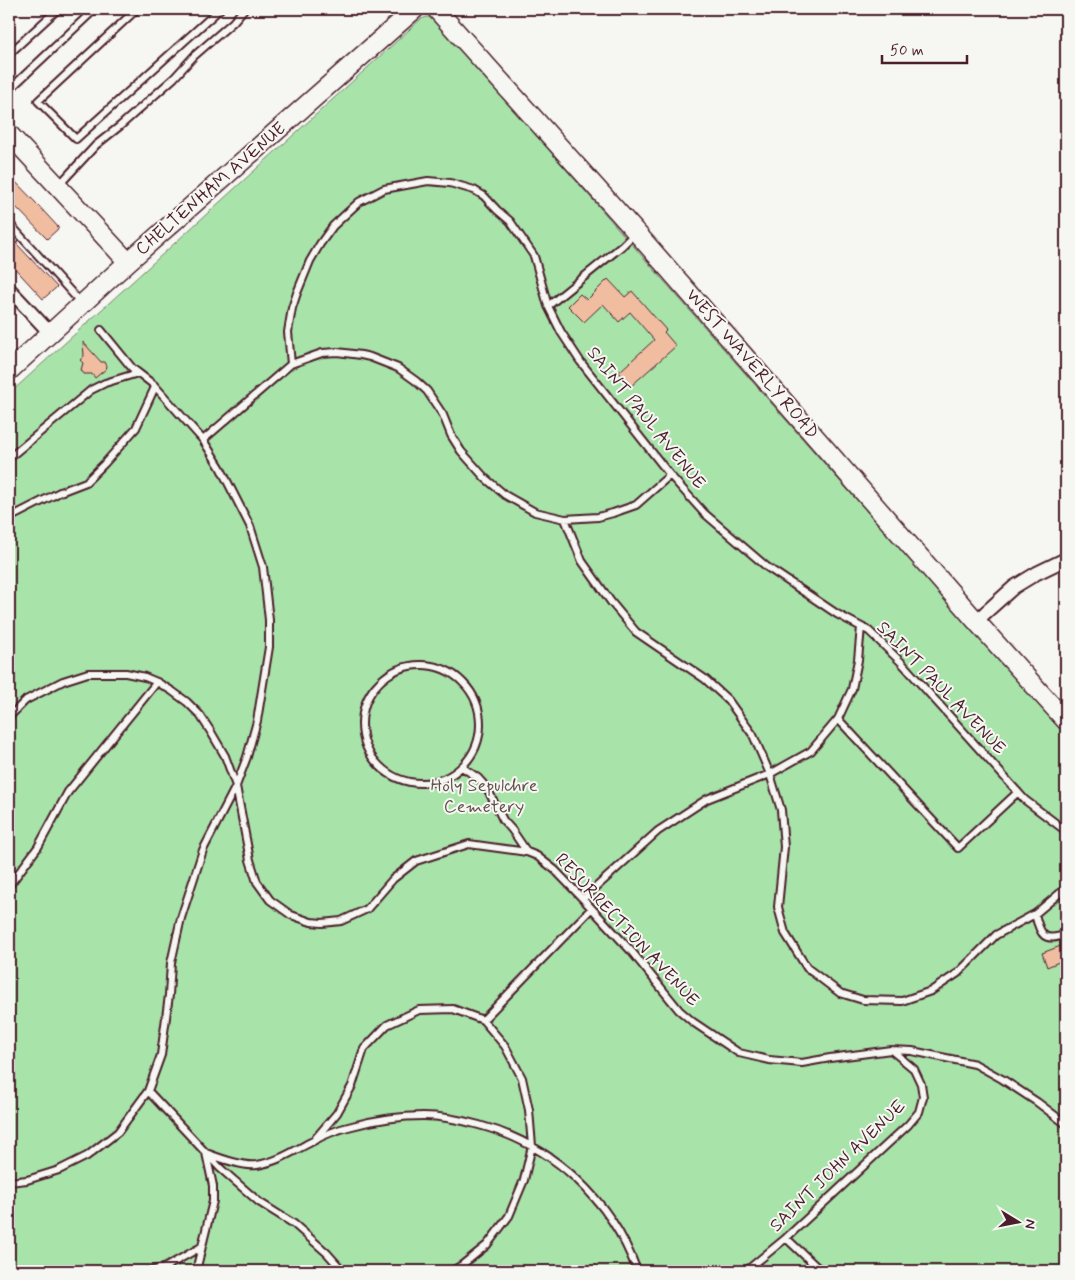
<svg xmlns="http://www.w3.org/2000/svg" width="1075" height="1280" viewBox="0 0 1075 1280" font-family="Mynerve,sans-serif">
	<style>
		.green { fill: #a8e4aa; stroke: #79826a }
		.building { fill: #f0bda1; stroke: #4a1f2b }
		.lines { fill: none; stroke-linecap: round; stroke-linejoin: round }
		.lane-casing { stroke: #4a1f2b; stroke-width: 10 }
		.street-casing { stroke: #4a1f2b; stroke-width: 16 }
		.secondary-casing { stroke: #4a1f2b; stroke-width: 21 }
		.lane { stroke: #f6f6f2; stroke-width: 6 }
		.street { stroke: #f6f6f2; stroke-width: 12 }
		.secondary { stroke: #f6f6f2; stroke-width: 18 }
		.labels { text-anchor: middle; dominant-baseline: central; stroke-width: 4; stroke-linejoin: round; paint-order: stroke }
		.street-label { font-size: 18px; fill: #4a1f2b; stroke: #f6f6f2 }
		.park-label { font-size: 18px; fill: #62504b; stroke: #f6f6f2 }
	</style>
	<rect width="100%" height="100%" fill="#f6f6f2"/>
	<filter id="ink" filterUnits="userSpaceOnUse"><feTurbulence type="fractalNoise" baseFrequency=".02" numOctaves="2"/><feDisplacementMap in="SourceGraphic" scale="10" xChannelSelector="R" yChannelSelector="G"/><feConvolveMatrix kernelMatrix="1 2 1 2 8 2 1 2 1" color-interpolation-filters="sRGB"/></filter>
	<g filter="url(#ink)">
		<path class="green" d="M427,17L434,19L829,469L1066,733V1271H9V394L421,19Z"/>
		<path class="building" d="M9,175L37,204L59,228L47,239L13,204L9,206Z
			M9,230L18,241L16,243L57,287L43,299L9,262Z
			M608,279L625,297L632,291L666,330L664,332L676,346L631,386L619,372L654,340L630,312L619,322L603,304L584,322L568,306L580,294L587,300Z
			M83,342L101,362H105L107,366L106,369L95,378L92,374H84L81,370L83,363L80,360L84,356Z
			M1066,944V959L1047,967L1042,953Z"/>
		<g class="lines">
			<defs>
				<path id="lane" d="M137,9L38,101L76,139L220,9
					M9,54L58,9
					M9,90L95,9
					M59,185L96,145L120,126L174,78L194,56L233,22L244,9
					M9,223L81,303
					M548,306L622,246L635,233
					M291,364L288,332L292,308L297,293L310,261L320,244L333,226L347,213L359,202L384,189L428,181L450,183L474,190L484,196L497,210L510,221L534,256L548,306L561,332L580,361L670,475L704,513L767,567L837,614L869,631L901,662L1025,800L1066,831
					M203,440L291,364L322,353L337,352L361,355L370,357L398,368L416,381L427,391L443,415L451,435L461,451L485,478L505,495L535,512L565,519L598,517L613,513L636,505L670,475
					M9,458L91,390L105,383L138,373
					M9,518L60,492L86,482L104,464L136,428L155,387
					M565,519L582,561L611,602L636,632L705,679L728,700L753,735L770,774L781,810L784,847L778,907L785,933L807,968L840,993L863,1000L902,1001L931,991L958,973L996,935L1035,914L1066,888
					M362 724a59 59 0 1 1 118 0a59 59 0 1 1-118 0Z
					M9,717L26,700L63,681L88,673H126L145,677L157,682L172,691L187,702L200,715L211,732L225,756L236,786L250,860L257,882L270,900L291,915L311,922L322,923L341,921L367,909L393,879L416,861L469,844L527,852L537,856L555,870L583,899L632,952L679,1010L693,1022L739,1053L769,1060L802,1063L830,1058L891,1050L912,1051L975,1064L1002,1079L1037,1102L1066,1124
					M838,719L958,848L1018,792
					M462,767L478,778L487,788L503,820L512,830L527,852
					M9,886L38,847L68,792L157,682
					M583,899L658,831L707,799L770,774L811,751L838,719L852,689L858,660L861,627
					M1035,914C1040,935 1044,943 1066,934
					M483,1020L591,909
					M148,1091L220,1168L259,1202L294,1224L327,1253L343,1271
					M315,1139L337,1113L352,1086L364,1049L387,1025L419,1010L453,1009L483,1020L505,1046L522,1078L529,1110L532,1146L524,1180L509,1216L487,1245L462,1265L452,1271
					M9,1182L27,1180L59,1170L87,1156L118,1132L148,1091L161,1055L169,995L171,963L181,918L203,850L236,786L247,757L257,721L269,647V620L263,567L250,526L220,467L203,440L154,385L132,368L101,330
					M786,1238L821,1271
					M149,1271L164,1268L201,1247
					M196,1271L213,1201V1186L206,1153C219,1158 243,1167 257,1165C278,1162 295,1150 313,1141C324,1135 339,1129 352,1126C375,1120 399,1116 423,1116C442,1116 461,1120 479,1125C553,1145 611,1199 637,1271
					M746,1271L786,1238L908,1125L919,1112L923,1097L921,1084L914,1069L891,1050"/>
				<path id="street" d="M9,289L50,333
					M976,621L1014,587L1037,573L1066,559"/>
				<path id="secondary" d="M436,9L636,232L976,621L1066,721
					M9,134L128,262
					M9,371L128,262L415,9"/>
			</defs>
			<use href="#lane" class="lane-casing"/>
			<use href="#street" class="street-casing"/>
			<use href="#secondary" class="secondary-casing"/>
			<use href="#lane" class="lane"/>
			<use href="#street" class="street"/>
			<use href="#secondary" class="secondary"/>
		</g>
	</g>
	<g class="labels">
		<g class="street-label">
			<text transform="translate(211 189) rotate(-41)">CHELTENHAM AVENUE</text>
			<text transform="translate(752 364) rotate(49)">WEST WAVERLY ROAD</text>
			<text transform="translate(646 418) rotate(51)">SAINT PAUL AVENUE</text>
			<text transform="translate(941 688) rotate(46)">SAINT PAUL AVENUE</text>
			<text transform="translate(627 930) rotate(47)">RESURRECTION AVENUE</text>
			<text transform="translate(838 1166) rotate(-44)">SAINT JOHN AVENUE</text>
		</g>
		<g class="park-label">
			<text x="484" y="786">Holy Sepulchre<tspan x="484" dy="21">Cemetery</tspan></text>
		</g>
	</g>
	<rect width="1075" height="1280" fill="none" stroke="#f6f6f2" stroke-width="30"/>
	<rect x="15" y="15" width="1045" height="1250" fill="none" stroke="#4a1f2b" stroke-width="2" filter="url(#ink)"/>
	<g transform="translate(1018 1222) rotate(100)" stroke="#f6f6f2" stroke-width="4" paint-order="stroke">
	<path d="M0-4L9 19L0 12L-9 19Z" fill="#4a1f2b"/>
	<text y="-8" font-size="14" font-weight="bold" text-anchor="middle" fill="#4a1f2b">N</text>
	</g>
	<path d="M882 55v8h85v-8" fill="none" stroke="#4a1f2b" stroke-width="2.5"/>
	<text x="890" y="55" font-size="15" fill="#4a1f2b" stroke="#f6f6f2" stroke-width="4" paint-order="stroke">50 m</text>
</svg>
